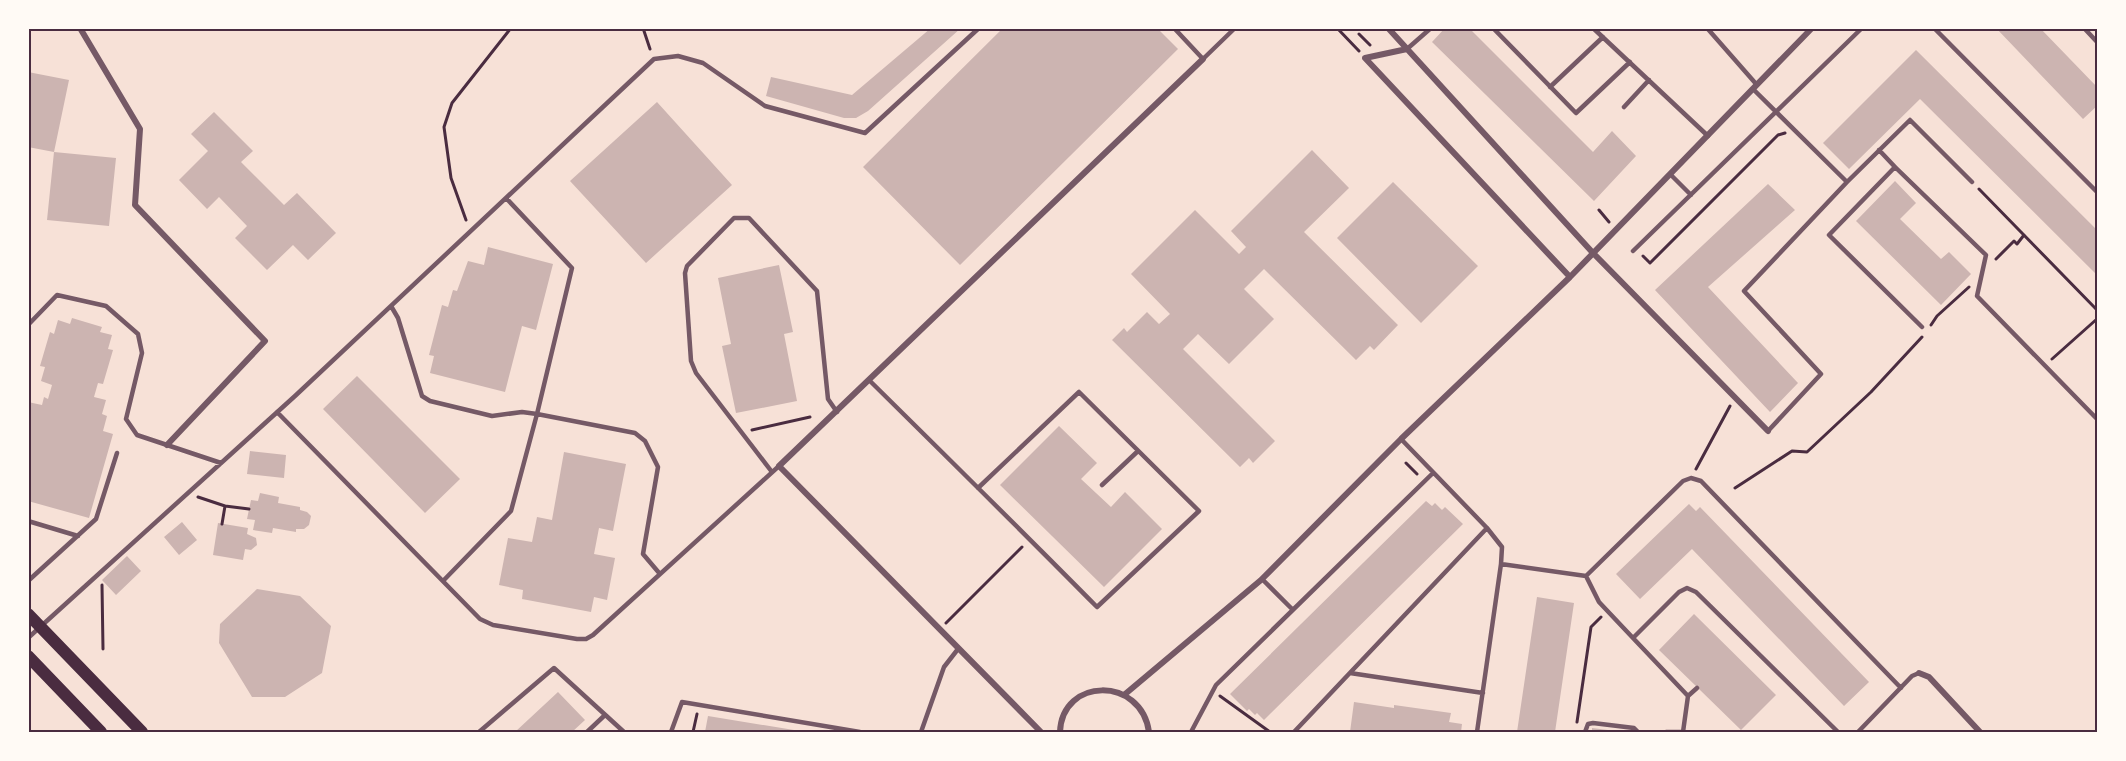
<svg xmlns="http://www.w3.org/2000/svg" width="2126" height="761" viewBox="0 0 2126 761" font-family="'Playfair Display',serif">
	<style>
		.building { fill: #ccb4b1 }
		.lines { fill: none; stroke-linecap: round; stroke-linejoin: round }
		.path { stroke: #4a2c40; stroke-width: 3 }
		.service { stroke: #755966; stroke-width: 4.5 }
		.minor { stroke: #755966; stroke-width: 6 }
		.secondary { stroke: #4a2c40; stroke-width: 12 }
		.neatline { fill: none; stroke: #4a2c40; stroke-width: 2 }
	</style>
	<rect width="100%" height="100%" fill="#f7e1d7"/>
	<path class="building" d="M931,28H961L868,111L856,118H844L766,96L771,77L852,95Z
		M1003,28H1157L1178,49L960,265L863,167Z
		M1445,28H1469L1593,152L1612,131L1636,156L1594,201L1432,42Z
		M1996,28H2040L2098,88V105L2083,119Z
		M1916,50L2098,231V276L1920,99L1849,169L1823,143Z
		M28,72L69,80L54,152L28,147Z
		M657,102L732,185L646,263L570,181Z
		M214,112L253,151L241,162L284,205L297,193L336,233L308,260L293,245L267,270L235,238L247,226L219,197L207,209L179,180L208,151L191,134Z
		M1312,150L1349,188L1304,232L1398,325L1374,350L1370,346L1356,360L1264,269L1244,289L1274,319L1229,364L1198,334L1183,349L1275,441L1253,463L1249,458L1240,467L1112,340L1124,328L1127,332L1147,312L1159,324L1170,314L1131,274L1195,210L1239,254L1246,247L1231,231Z
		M54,152L116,158L109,226L47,220Z
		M1895,181L1916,203L1900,219L1941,259L1949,252L1971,274L1941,305L1856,221Z
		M1393,182L1478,266L1421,323L1337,238Z
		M1768,184L1795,210L1708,287L1798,383L1770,412L1655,290Z
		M488,247L553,264L536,330L522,326L505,392L430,373L434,356L429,355L442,305L448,307L453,290L457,291L468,261L484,265Z
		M779,265L793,332L784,334L797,401L736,413L722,346L731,344L718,278Z
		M72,318L102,327L100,332L112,335L108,349L113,350L103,384L98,383L94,397L106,400L102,414L107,416L103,431L113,434L89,518L28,501V402L42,405L44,397L48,399L52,385L41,381L45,367L40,366L50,332L54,334L58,320L70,324Z
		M357,376L460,479L425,513L323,409Z
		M1059,426L1097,463L1081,479L1111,507L1125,492L1162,529L1104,587L1000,485Z
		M250,451L286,455L284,478L247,474Z
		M564,452L626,464L613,531L599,528L594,554L615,558L607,600L594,597L591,612L522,599L523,590L499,585L508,538L532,542L537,517L552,520Z
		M260,493L279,497L278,503L300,507V510L307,512L311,516L309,525L304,529H296V532L273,528L272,533L253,530L255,520L247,519L251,500L258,501Z
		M1426,501L1432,506L1435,503L1442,510L1445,507L1463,524L1264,720L1257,713L1255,715L1249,709L1247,711L1230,694Z
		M1689,504L1696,511L1700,507L1869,682L1844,706L1692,549L1640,599L1616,574Z
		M182,522L197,540L179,555L164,537Z
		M218,523L248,528L247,534L256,538L257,545L251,550L245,549L243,560L213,555Z
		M127,556L141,571L116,595L102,580Z
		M257,589L300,596L331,626L322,673L285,697H252L219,643L220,624Z
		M1537,597L1574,603L1555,732H1517Z
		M1694,614L1776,695L1741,730L1659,650Z
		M558,692L585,720L572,732H515Z
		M1354,702L1394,708V705L1451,713L1449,722L1462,724L1461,732H1350Z
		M708,716L800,731L799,732H705Z
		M1592,728L1616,731V732H1592Z"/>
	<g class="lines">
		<path class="path" d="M643,28L650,49
			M1337,28L1359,51
			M1359,34L1370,45
			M1979,189L2098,311
			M1599,210L1609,222
			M466,220L451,178L444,127L452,103L511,28
			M1643,256L1650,263L1778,135L1785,133
			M1996,259L2014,241L2017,244L2024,235
			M1931,325L1937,316L1969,287
			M2052,359L2098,318
			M752,430L810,417
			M1406,463L1417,474
			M1696,469L1730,406
			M1735,488L1792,451L1807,452L1871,392L1922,337
			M198,497L225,506L222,524
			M225,506L249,509
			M102,585L103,649
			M946,623L1022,547
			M1220,696L1270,732
			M1577,722L1591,627L1601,617
			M693,732L697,714"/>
		<path class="service" d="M1174,28L1203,59L1235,28
			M1493,28L1576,113L1630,62
			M1593,28L1708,136
			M1707,28L1757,85
			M1934,28L2098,193
			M2084,28L2098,43
			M1407,49L1431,28
			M1550,87L1603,37
			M1753,89L1847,182L1910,120L1972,182
			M1624,107L1649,80
			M1879,150L1895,167
			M1670,174L1691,195
			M1633,251L1862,28
			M391,306L398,318L422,396L430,401L492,416L522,412L537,414L572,268L506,198
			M28,325L57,295L106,306L138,334L142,353L126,419L137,435L221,463
			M1922,327L1829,235L1895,167L1986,255L1977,296L2098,420
			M870,381C946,456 1022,531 1097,607L1199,511L1079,392L978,488
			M277,412L480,619L493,625L577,639H586L593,635L779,466
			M1768,431L1821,374L1744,291L1847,182
			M772,472L696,373L691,361L685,273L687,266L734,218H749L817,291L828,399L837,412
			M1102,485L1138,451
			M28,521L78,536
			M1487,528L1502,547L1501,564L1586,576
			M1586,576L1683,481L1691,478L1701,481L1901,688
			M1586,576L1599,602L1633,638L1679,592L1687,588L1696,592L1838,732
			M1262,579L1293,610
			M28,581L96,519L117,453
			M443,581L511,511L537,414L635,433L645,441L658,467L643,554L660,574
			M28,638L295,396L654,59L678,56L703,63L765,106L865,133L979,28
			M1633,638L1688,696L1683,732
			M1350,673L1483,693
			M1688,696L1697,688
			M479,732L554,668L624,732
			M587,732L605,715
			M671,732L682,702L860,732
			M921,732L944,667L958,649
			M1191,732L1216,685L1433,473
			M1294,732L1487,528L1401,439
			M1477,732L1501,564
			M1585,732L1588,724L1593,723L1634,728L1638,732
			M1666,732H1684
			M1858,732L1912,676L1919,673"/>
		<path class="minor" d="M80,28L140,129L135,205L265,341L167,445
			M1388,28L1593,253L1768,431
			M1407,49L1365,58L1570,277
			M1919,673L1929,677L1980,732
			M1124,695L1261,580L1401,439L1570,277L1812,28
			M1041,732L779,466L1203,59
			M1060,732C1062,677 1141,676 1149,732"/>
		<path class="secondary" d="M28,614L142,732
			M28,656L101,732"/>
	</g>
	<rect width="2126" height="761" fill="none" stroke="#fffaf5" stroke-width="60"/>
	<rect x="30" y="30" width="2066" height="701" class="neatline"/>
</svg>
